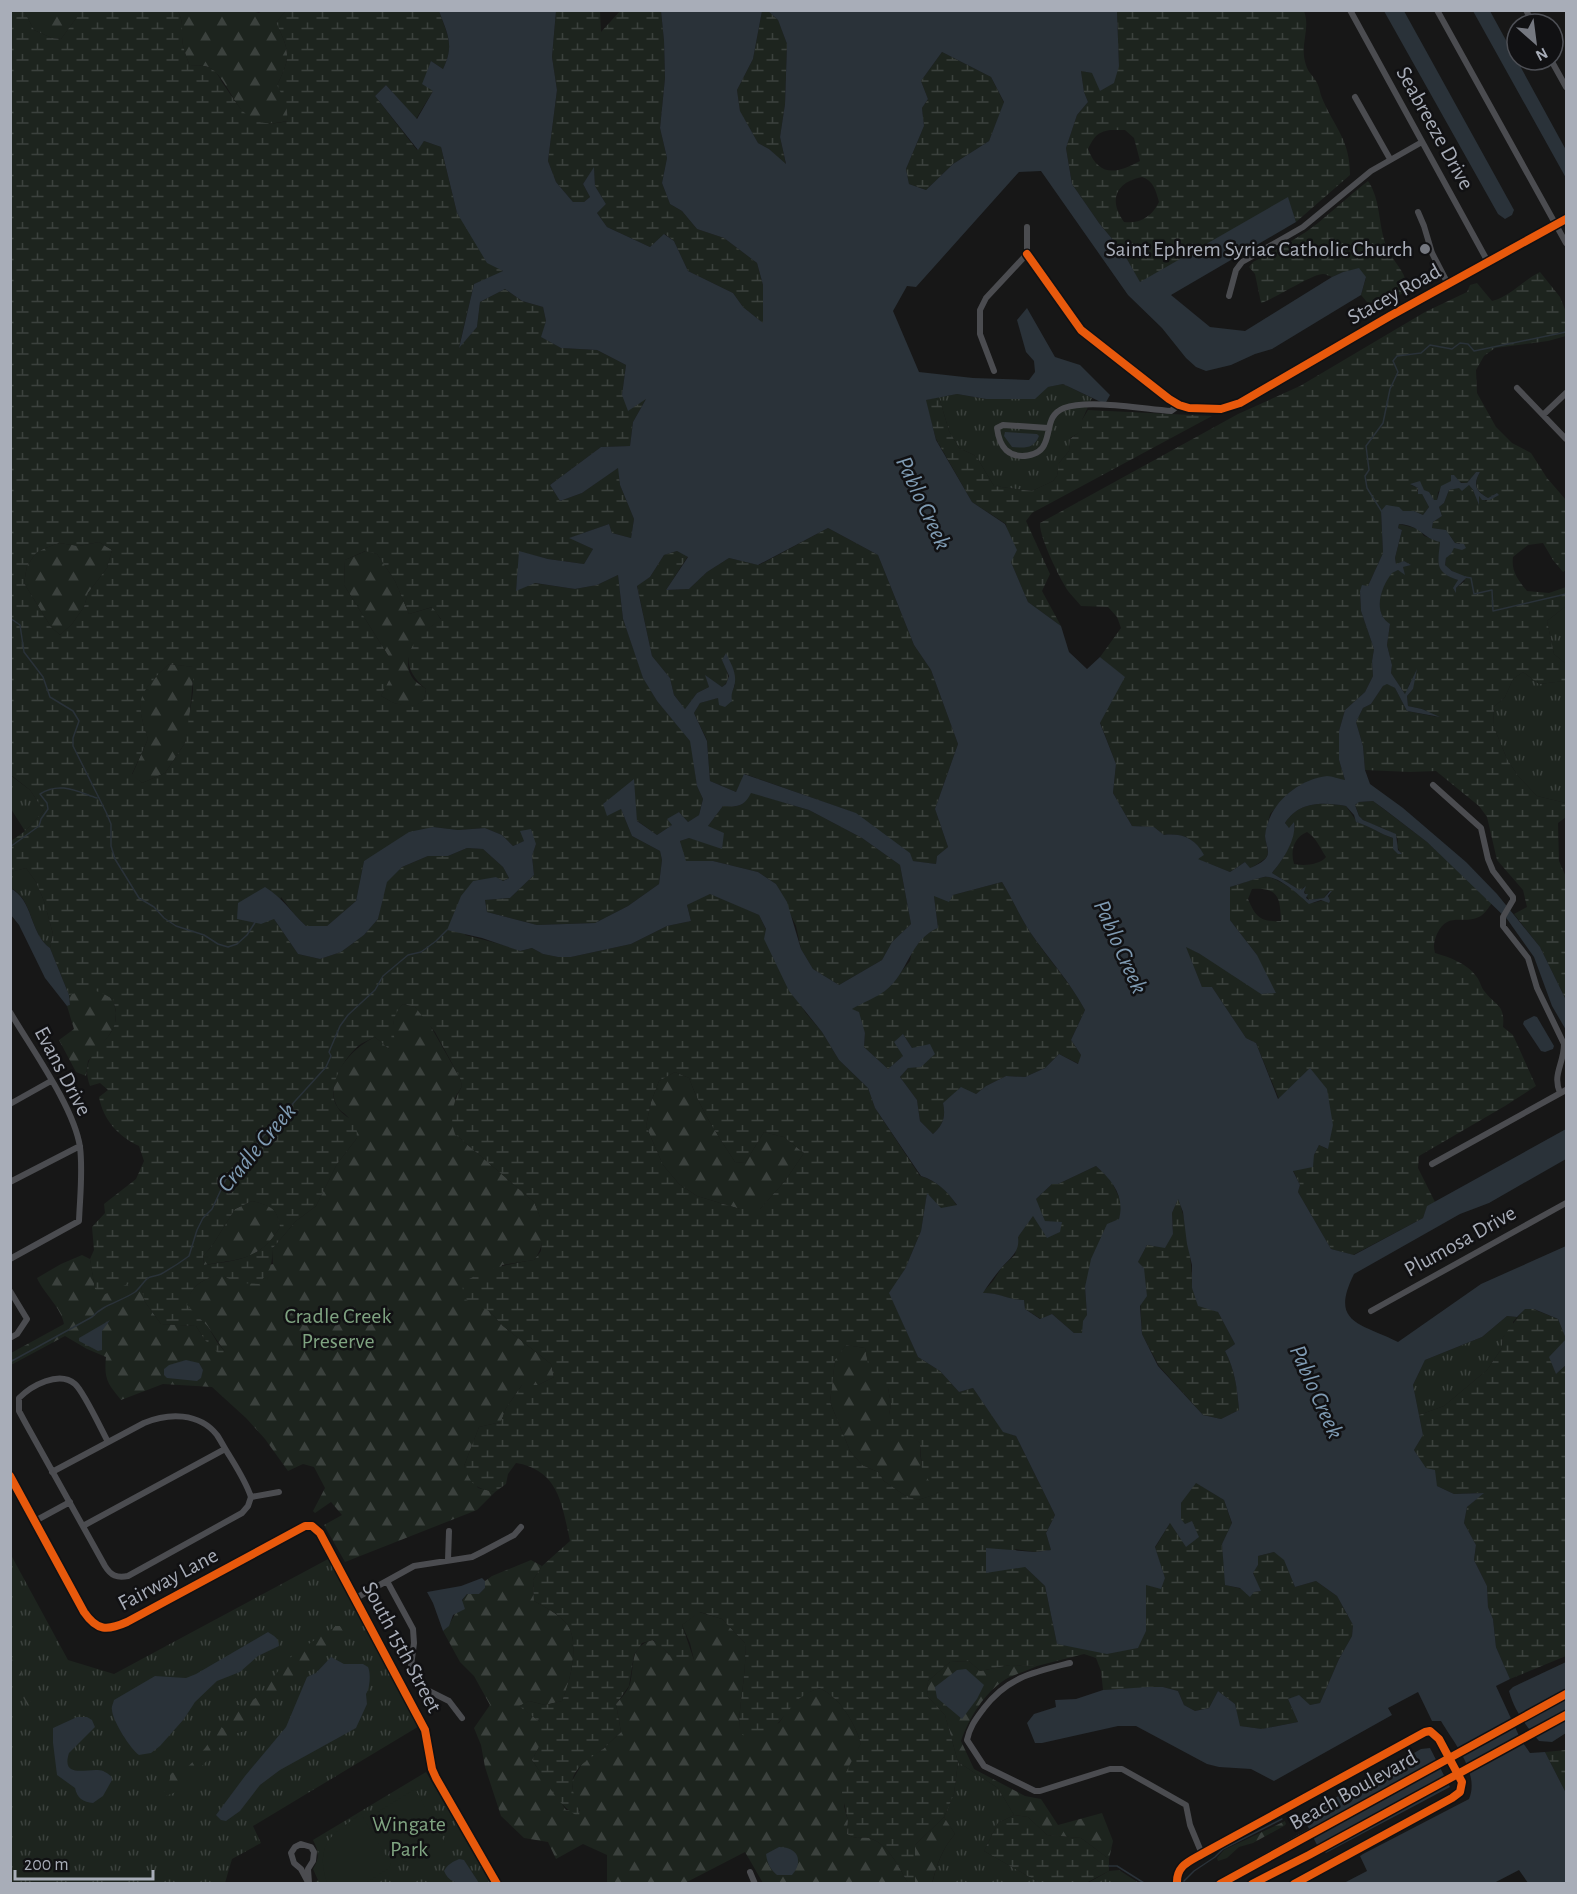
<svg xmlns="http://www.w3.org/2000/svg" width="1577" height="1894" viewBox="0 0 1577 1894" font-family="'Alegreya Sans',sans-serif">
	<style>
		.grass { fill: url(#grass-tufts) }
		.forest { fill: url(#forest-firs) }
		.wetland { fill: url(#wetland-marsh); fill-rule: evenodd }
		.pitch { fill: #1d241e }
		.water { fill: #2a3239; fill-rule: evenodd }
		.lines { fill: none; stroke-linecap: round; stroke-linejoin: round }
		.stream { stroke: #2a3239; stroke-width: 1.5 }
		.minor { stroke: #4b4c50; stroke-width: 6 }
		.highway { stroke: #4e4e51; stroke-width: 9 }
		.highway-bridge { stroke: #4e4e51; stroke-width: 9 }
		.cycleway-casing { stroke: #111113; stroke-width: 11 }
		.cycleway { stroke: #e8590c; stroke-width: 8 }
		.poi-dot { fill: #757880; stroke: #111113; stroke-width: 2 }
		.labels { text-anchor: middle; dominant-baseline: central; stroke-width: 5; stroke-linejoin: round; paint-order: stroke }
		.street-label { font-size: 22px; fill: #a8adb8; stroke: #111113 }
		.poi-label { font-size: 22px; fill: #a8adb8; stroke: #111113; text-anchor: end }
		.park-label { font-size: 22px; fill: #7fa381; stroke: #111113 }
		.water-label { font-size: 24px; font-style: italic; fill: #7f9bb3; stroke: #111113 }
	</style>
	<defs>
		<pattern id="grass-tufts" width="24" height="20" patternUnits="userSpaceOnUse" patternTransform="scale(1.5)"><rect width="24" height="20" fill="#1d241e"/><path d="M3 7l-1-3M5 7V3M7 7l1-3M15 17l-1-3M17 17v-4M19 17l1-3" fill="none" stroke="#3b413d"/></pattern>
		<pattern id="forest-firs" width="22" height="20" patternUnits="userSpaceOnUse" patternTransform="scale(1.5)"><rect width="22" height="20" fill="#1d241e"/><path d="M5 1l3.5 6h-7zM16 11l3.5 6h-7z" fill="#3b413d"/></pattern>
		<pattern id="wetland-marsh" width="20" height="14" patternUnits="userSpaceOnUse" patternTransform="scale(1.5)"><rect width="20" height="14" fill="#1d241e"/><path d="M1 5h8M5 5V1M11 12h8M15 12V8" fill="none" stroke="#3b413d"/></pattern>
	</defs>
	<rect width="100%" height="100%" fill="#171717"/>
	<path class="grass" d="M1063,384L1092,398L1082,420V431L1070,438L1069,451L1059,463L1057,476L1053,481L1032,491L994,486L976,456L959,448L949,431L939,397L957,394L986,399Z
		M1566,606V664L1554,654L1547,621Z
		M1523,672L1539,684L1564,681L1566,678V803L1537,796L1518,776L1507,759L1493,725L1494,707L1505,697L1513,679Z
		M10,775L30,790L44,811L25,831L11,809Z
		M26,868L36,882L44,901L53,934L50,948C29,933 34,900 11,888L10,872Z
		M1507,1316L1517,1317L1513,1322V1326L1503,1337L1502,1348L1487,1370L1444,1406L1419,1415L1413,1385L1425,1360L1482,1337Z
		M11,1555L68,1660L114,1674L330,1558L421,1725L253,1826L261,1843L232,1859L225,1883H11Z
		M958,1762L998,1788L1014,1815L998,1823L984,1851L1040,1883L932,1884C937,1864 942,1849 955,1834L944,1817L954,1794Z
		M426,1772L491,1883L312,1884L318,1880L313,1869C320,1857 319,1852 313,1840Z
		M1119,1870L1139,1883L1086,1884L1109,1871Z"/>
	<path class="forest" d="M247,10L259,13L262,11H286L276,22C289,51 292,56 277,85L287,103L288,121C277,123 260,126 251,119C235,108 227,81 213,70C208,65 198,65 190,66C186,56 182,46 182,36C182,24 183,22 178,11Z
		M24,11H77V17L61,39L52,38L34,30Z
		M99,542L112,550L107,568L88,593L84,607L72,624L60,635L51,627L24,583L27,566L36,553L43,549L59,543L79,546Z
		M366,551L377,554L395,581L409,614L433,607L441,620C423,630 396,658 414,680C417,683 422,686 426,689L424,700L413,708L394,703L381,696L389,680V657L344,585L345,560Z
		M169,664L194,667L189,723L185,743L165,773L142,783L132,775L148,739C144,727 138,710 141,697C144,688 162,670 169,664Z
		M84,989H96L113,999L116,1013L115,1025L108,1037L88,1061L86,1076L76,1072L59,1040L74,1029L67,1006L70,1005L69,995Z
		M403,1004L415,1007L427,1020L460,1078L462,1086L455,1098V1134L534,1202C543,1221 548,1242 534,1260L502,1265L489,1311L503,1326L551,1364L554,1377L538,1385H522L506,1408L501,1422L479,1427L464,1466L478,1488L495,1492L477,1510L345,1562L324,1525L342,1515L331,1502L315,1513L313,1511L325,1488L314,1467L303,1464L288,1471L265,1439L246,1418L212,1387L163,1384L121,1400C107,1383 104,1379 106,1357L87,1349L65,1336L11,1365V1353L64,1324C61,1307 44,1294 37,1278L61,1264L82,1255L90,1259L95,1289L139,1278L145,1302L161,1324L196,1326L205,1340L225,1352L208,1327L186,1305C190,1286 203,1279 221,1274L226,1278L273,1264L272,1249L296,1221L316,1206L337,1164L357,1138C354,1131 352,1121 347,1116C344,1112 339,1111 337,1106C323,1079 352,1048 375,1037L389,1049L395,1013Z
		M675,1072L689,1078C700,1109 717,1134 735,1162L745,1163L764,1132L784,1137L804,1153L785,1181L760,1209H740L697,1196L679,1184L663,1165L646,1126L651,1102L659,1081Z
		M252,1201C271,1206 277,1207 280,1227C260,1261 238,1259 204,1265L203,1256L212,1246L235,1209Z
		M846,1345L865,1348L868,1362L888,1388L891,1404L889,1415L900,1437L911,1435L920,1443C921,1472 921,1475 946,1491L918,1500L904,1495L884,1481L878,1472L862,1465L850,1451L830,1402L835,1359Z
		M531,1560L542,1566L533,1580L534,1601C545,1607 557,1613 566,1623C581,1640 570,1683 562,1701L545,1705L529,1701L520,1706L540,1722V1745L532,1760L566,1810L580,1811L573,1796L572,1781L583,1762L603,1749L621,1732L616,1704C621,1698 628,1691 630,1684C635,1664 629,1647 652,1640L660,1644L669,1655L694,1660L690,1643L682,1625L699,1612L722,1619L745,1643C747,1673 739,1701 739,1731L779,1723C793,1703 796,1697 819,1688C840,1697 854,1722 861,1743L854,1758L844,1806L848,1821L847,1834C859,1841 858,1836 869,1838C888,1843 900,1869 908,1883H763L745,1852L685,1883H607V1855L583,1844L556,1859L548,1842L524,1838L501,1816L485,1767L481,1745L474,1728L490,1705L474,1676L460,1662L443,1631C454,1622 457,1605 467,1594H479L485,1588V1581L492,1576Z
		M336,1626H340L345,1633L342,1641L300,1672L248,1724L246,1731L233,1734L228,1739L197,1771L194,1780L186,1788L161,1798L170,1779V1774L174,1772L180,1773C189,1767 206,1749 211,1739C214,1734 214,1730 217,1725L223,1728L236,1706L239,1705L244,1709L248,1703L260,1695L282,1666L295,1653Z
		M10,1654L20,1668L23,1685L35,1710L33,1715L11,1676Z
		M969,1661L980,1671L1010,1665L1037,1666C1027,1671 1015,1674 1006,1679C984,1693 969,1718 961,1741L974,1769L1025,1796L1041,1799L1058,1825L1102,1813L1113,1841L1109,1859L1081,1838L1047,1835L1028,1817L1014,1815L998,1788L958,1762L945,1715L927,1696L928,1681L950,1662Z
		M944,1817L955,1834C942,1849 937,1864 932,1883L915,1884V1845Z
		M1285,1821L1286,1824L1284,1826L1253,1843L1239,1847L1227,1858L1218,1861L1217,1858L1224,1850Z"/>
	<path class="wetland" d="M11,11H24L34,30L52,38L61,39L77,17V11H178C183,22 182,24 182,36C182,46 186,56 190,66C197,65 208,65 213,70C218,73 221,81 224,85C243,113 251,130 288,121L286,103L277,85C292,56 289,51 276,22L286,11H439C447,34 455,45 443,69L431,61L433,91L416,119L386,85L375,96L417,150L424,141L441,147L457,213L503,272L474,284L459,347L477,327L480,302L505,289L522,301L543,307L546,321L542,337L561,348L597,350L626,365L622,395L647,397L633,422L630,446L601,447L550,485L560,501L582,493L619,467L620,485L634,519L631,538L612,533L609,524L570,538L593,549L584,564L548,559L520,552L516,590L534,583L575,589L597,585L618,575L623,619L643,677L657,701L691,741L697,786L703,799L699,815L688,822L679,812L672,825L657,835L621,809L632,836L660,851L662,860L659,884L628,906L595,923L537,925L487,912L485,900L510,898L534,875L532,856L536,844L524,841L513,846L502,835L485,828L458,830L433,827L364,861L356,901L327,926H306L294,914L281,897L274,919L298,954L320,959L341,952L364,935L378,919L386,882L402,867L428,856H448L467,848L483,849L503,867L509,878L503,881L495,877L465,935L504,945L520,951L532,948L543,954L558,957H571L631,944L667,926L691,921L687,905L710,893L759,915L805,1012L822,1032L839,1060L868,1088L875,1108L920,1176C937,1181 948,1191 957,1206L941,1209L927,1194L921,1231L905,1269L890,1294L918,1357L940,1371L959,1392L973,1388L1003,1431L1016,1436L1055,1515L1046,1533L1051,1550L1035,1552L1015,1549L1025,1567L1045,1586L1057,1644L1146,1631V1584L1165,1578L1155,1548L1170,1523L1185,1524L1181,1520V1503L1195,1482L1224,1500L1232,1524L1222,1544L1226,1585L1254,1592L1260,1591L1253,1572L1258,1565V1556L1274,1552L1284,1559L1295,1587L1316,1581L1337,1596L1353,1625L1352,1636L1339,1659L1320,1703L1310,1705L1288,1699L1298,1722L1262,1729L1239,1726L1235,1704L1218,1691L1209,1708L1195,1711L1184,1705L1178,1691L1163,1687L1103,1690L1101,1671L1096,1658L1084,1654L1037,1666L1010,1665L980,1671L969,1661L950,1662L928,1681L927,1696L945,1715L958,1762L954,1794L944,1817L915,1845V1883H908C900,1869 888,1843 869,1838C858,1836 859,1841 847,1834L848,1821L842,1793L843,1778L861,1743C854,1722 840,1697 819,1688C793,1699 797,1702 780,1721C774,1728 764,1733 757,1738L744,1736L739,1731C739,1701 747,1673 745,1643L722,1619L700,1612L682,1625L694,1660L678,1663C669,1656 663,1646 653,1640L642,1643L634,1655L629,1686L616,1704L621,1732C615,1737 610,1743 604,1748C592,1758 571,1767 572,1786C573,1796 581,1807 579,1817C554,1803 548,1782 532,1760L540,1745V1722L519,1706L529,1701L545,1705L562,1701C570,1683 581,1640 566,1623C557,1613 545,1607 534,1601L533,1580L542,1566L570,1541C562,1505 559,1470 516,1463L508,1474L506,1484L495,1492C475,1488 471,1485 464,1466L479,1427L501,1422L506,1408L522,1385H538L554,1377L551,1364L503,1326L489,1311L464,1299L462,1283C486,1269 507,1264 534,1260L541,1251L542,1237L539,1214L534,1202L455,1134C449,1117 453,1102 462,1086L460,1078L435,1032L415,1007L403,1004C391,1016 392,1029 396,1046L389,1049L375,1037C369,1040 363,1042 358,1046C344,1059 324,1089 338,1108C341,1114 351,1119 356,1123L357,1138L337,1164L316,1206L296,1221L272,1249C273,1267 269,1270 259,1284L239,1283L220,1275C202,1279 190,1286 187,1305L208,1327L217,1342L225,1352L220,1355L205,1340L196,1326L161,1324L145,1302L139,1279L103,1295L95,1289L90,1259L94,1250L92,1227L105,1213L104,1204L136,1179L144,1161L139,1146C119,1137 103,1120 99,1097L108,1090L100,1083L90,1086C76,1048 117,1046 116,1014C116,1009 114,1004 113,999C94,988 90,988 69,995L50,948L53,934L44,901L36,882L26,868L11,872V841L25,831L44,811L30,790L11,775ZM99,542L112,550L107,568L88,593L84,607L72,624L60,635L51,627L24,583L27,566L36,553L43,549L59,543L79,546ZM365,551L377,554L395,581L409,614L432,607L441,619C412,639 393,661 426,689L424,700L413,707L394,703L381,696L389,680V657L344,585L345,560ZM169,664L193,667V692L185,743L165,773L142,783L132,774L148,739C144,727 138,710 142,697C144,688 162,670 169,664ZM675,1072L689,1078C700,1109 717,1134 735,1162L745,1163L764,1132L784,1137L804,1153L785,1181L760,1209H740L697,1196L679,1184L663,1165L646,1126L651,1102L659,1081ZM252,1201C270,1206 277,1207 280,1227C261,1259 238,1261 204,1265L203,1256L212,1246L235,1209ZM846,1345L865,1348L871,1380L888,1388L891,1404L889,1415L879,1419L870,1436L878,1443L911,1436L920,1443L922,1470L929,1481L945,1491L918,1500L904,1495L884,1481L878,1472L862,1465L850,1451L830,1402L835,1360Z
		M556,11H600L601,32L620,11H661L664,41L665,78L660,128L667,158L662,183L670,204L682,211L697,229L724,238L757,263L763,285V323L743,307L733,293L688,271L674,241L665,234L650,247L607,227L597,213L606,204L595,186L594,168L583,184L590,197L584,202H573L556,182L548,161L557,90L552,57Z
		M762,11H768L778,20L787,44L785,104L780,137L786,165L769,149L758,143L740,112L737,90L753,59Z
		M1117,11H1304C1311,30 1299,44 1306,65C1308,73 1315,77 1318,85C1320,89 1320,94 1322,98C1335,129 1350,139 1350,175L1296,222L1288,198L1140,283L1123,252L1099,223L1072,184L1066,148L1077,115L1088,102L1084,92L1081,71L1092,73L1119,66ZM1110,130H1125L1134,138L1140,161C1116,174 1099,177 1088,149C1094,137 1097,132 1110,130ZM1142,177C1153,180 1156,191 1159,202C1152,216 1141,224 1124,222C1108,200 1116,182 1142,177Z
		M942,52L991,77L1004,103L989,141L953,164L926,190L909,184L906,169L924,126L922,108L928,99L921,81Z
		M1368,181C1381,200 1378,224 1386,245C1392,262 1408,272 1407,291L1373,309L1361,295L1366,278L1343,272L1332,277C1329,276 1326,274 1323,274C1312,274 1276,298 1261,303L1255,274L1249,267L1253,262C1275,250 1298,239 1318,223C1335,209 1351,194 1368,181Z
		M1540,272L1560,297L1566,312V336L1548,341L1495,348L1484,356L1476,370L1477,393L1496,427L1512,443L1531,453L1547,478L1566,500V570L1563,572L1553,560L1543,543L1528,545L1513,557C1511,571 1518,580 1527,591L1549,593L1566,587V606L1547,621L1554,654L1566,664V678L1565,681L1539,684L1523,672L1513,679L1505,697L1494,707L1493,725L1507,759L1518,776L1537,796L1566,803V817L1558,823L1559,861L1566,877V1000L1540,947L1514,914L1527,907L1523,890L1497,860L1487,817L1479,806L1436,771L1410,772L1365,770L1363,746L1356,722L1363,708L1371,704L1383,686L1387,683L1395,688L1407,711L1437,717L1422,709L1408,706L1407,696L1413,689L1409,683L1408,691L1405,694L1391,673L1392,665L1387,645L1390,625C1372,611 1380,587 1392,572L1398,570L1402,572L1403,566L1410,565L1404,561L1396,565L1395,558L1402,530L1398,528L1399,524L1419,529L1424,536L1441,542C1437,563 1436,573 1458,580L1456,588L1465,581C1459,573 1451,572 1445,565L1446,558L1454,548H1458L1460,543H1455C1449,533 1444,529 1432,528L1433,522L1442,516L1439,507L1444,503L1449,490L1469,485L1478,497L1479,496L1486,501L1497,493L1488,498C1476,491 1473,485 1480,472H1476L1467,483L1451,481L1438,492L1437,500H1434L1416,483L1411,485L1418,488L1417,491L1422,494L1429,507L1423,515L1414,511H1381L1383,553L1368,586L1360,591L1361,611L1374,649L1372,661L1373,676L1365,692L1345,710L1339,731V760L1345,780L1300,785L1290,792L1270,814L1265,837L1268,853L1266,858L1250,869L1245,862L1230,872L1197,859L1203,855C1195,838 1182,833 1164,835L1154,827L1132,826L1113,793L1116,764L1100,722L1124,677L1100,657L1121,628L1117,617L1108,607L1081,606C1077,601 1072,596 1068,591C1060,579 1039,537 1040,523L1238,414L1300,386L1425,312L1467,292L1470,285L1477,283L1492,301C1511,296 1522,281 1540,272Z
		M939,397L949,431L959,448L976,456L994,486L1032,491L1053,481L1057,476L1059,463L1069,451L1070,439L1082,430V420L1088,410L1212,416L1032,513L1026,521L1050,574L1042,591L1061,626L1028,602L1011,562L1006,524L972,502L936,439L925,400Z
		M828,528L878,555L914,645L931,670L958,744L935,809L948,847L937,856L936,864L912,861L875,828L855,813L745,774L736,792L710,781L707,740L694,713L700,703L731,694L735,685L726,669C729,677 729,682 722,687L706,677L709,687L697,693L685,709L674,695L670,678L652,656L637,585L650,577L664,555L677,551L688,556L666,590L689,589L707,572L729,558L759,565Z
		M750,792L809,810L862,838L900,865L911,924L892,942L882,960L839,985L813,969L801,949L796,926L776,884L758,872L713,861H685L680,841L689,838L703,841L708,826L723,806C739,807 744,807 750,792Z
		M1373,801L1427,842L1492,903C1489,907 1484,915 1479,917C1462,925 1448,911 1437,934C1434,941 1433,946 1435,953C1449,957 1468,964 1476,976C1480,980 1481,988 1485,992C1497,1007 1505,1004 1503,1027L1513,1035L1536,1086L1505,1106L1419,1156L1418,1168L1435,1202L1427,1207L1423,1218L1353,1255L1331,1249L1298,1192L1300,1185L1293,1170L1314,1155L1319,1145L1327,1149L1279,1099L1256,1043L1246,1038L1212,987H1202L1185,946L1200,954L1257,955L1230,920V887C1241,884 1256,877 1268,877C1278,878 1304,897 1313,903L1328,899L1331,892L1329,891L1324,898L1309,900L1304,891V887L1301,890L1298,889L1272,873C1284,859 1292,843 1295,825L1290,828L1287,827L1285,823C1299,801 1323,802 1346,806L1357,822C1370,826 1380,834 1393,838V849L1401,854L1397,846L1398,839C1386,825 1374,828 1362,819C1358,816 1358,810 1355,805L1359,802ZM1307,832C1316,837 1320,848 1326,857C1320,865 1303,866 1294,864C1290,851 1294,837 1307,832ZM1252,889C1279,887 1280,898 1281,921C1261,922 1256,918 1248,899Z
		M1002,882C1012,899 1020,916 1030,932C1048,959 1070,982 1085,1010L1071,1040L1081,1055L1079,1064L1059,1054L1045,1068L1025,1077L1006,1076L986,1086L976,1094L943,1103C946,1117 943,1125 933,1134L920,1121L917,1100L900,1077L908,1068L912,1048L903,1034V1056L888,1069L864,1047L865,1033L851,1009L886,990L910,961L912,951L927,932L938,928L934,896L953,895Z
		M1096,1166L1111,1180L1123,1206L1119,1219L1085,1287L1087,1315L1082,1333H1074L1052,1314L1041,1319L1025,1309L1024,1300C1008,1300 997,1292 982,1293L993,1281L1002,1267L1015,1255L1018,1237L1033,1215L1045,1221L1035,1200L1052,1184H1058Z
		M1178,1198C1187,1222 1192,1262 1192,1288L1218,1312L1235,1344L1225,1351C1235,1370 1237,1388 1239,1410L1221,1419L1203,1415L1159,1366L1142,1334L1138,1262L1147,1245L1173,1234L1172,1213Z
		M1524,1309H1533L1558,1319L1566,1339L1556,1374L1566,1365V1656L1510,1679L1496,1647L1493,1619L1488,1607L1487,1586L1474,1560L1476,1545L1464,1523L1467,1507L1483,1493L1454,1494L1437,1486L1414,1450L1423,1435L1419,1415L1444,1406L1487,1370L1502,1348L1503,1337Z
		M1566,1750V1793L1545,1752Z
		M1014,1815L1028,1817L1047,1835L1081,1838L1109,1859V1871L1086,1883H1040L984,1851L998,1823Z"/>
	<path class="pitch" d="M415,1789L445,1843L407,1862L403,1861L376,1813Z
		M361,1814L391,1864L389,1868L366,1883H327C315,1843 331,1835 361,1814Z"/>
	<path class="water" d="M439,11H556L552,57L557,90L548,161L556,182L573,202H584L590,197L583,184L594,167L595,186L606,204L597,213L607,227L650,247L664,234L674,241L688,271L733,293L743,307L763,323V285L757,263L724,238L697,229L682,211L670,204L662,183L667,158L660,128L665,78L664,41L661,11H762L753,59L737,90L740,111L758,143L769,149L786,164L780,137L785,104L787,44L778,20L768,11H1117L1119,66L1114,83L1100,91L1092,73L1081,71L1084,92L1088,102L1077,115L1066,148L1072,184L1099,223L1123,252L1140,282L1288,197L1296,222L1171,295L1210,327L1245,331L1332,277L1343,272L1359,268L1366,277L1361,295L1272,349L1255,354L1231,365L1206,371L1196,367L1186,358L1162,328L1128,295L1041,171L1019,172L916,287L907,286L893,311L919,372L973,378L1029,380L1035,372L1034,361L1026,352L1017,320L1027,308L1055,357L1080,365L1110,395L1105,404L1063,384L1048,387L1035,399H986L957,394L926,400L936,440L972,502L1005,524L1017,550L1011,562L1028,602L1061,626L1069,652L1087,669L1100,657L1125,677L1100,723L1116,764L1113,793L1132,826L1154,827L1164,835C1182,833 1195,838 1204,855L1198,859L1230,872L1245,862L1250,868C1255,866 1263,862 1266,858C1271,852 1265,843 1265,836C1268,805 1296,780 1327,776C1332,776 1339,779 1345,780L1339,760V731L1345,710L1365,692L1373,676L1372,661L1374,649L1361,611L1360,591L1362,585L1368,586L1383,553L1381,511L1386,505L1399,507L1403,511H1414L1423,515L1429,507L1422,494H1418V488L1410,484L1420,481L1424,490L1429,492L1434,500H1437L1441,486L1451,481V475H1454L1461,483H1467L1476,472H1480C1473,484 1475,491 1488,498L1497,493L1499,495L1490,500H1482L1479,496V505L1473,490L1469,485L1462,491L1459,488L1449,490L1444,503L1439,507L1442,516L1433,522L1432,528L1446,530L1455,543L1464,544L1466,548L1462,550L1454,548L1451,554L1446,558L1445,565L1452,571L1467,577L1456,588V593L1453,588L1458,580C1434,572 1438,563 1440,542C1422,538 1420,525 1399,524L1398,528L1402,530L1395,558L1396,564L1404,561L1411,565L1403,567L1405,575L1398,570L1392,573C1381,587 1372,612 1390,624L1387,645L1392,665L1391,673L1405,694L1417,669L1413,689L1407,696L1408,706L1422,709L1440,717L1407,711L1395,688L1387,684L1383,686L1371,704L1363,708L1356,722L1363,746L1365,770L1370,784L1403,808L1466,862L1497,894L1540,947L1566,1000V1030L1552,1006L1534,957L1507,919L1427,842L1384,809L1373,801L1359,802L1355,805L1359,816L1363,820L1396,834L1398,850L1402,854H1398L1393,849V838C1380,834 1370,826 1356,822L1354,815L1346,806C1323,802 1299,801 1285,823L1289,828L1294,822C1297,839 1283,860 1272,873L1298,889L1301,890L1306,886L1304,892L1305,894H1308L1306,898L1309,900L1324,898L1330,891H1332L1328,896L1330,901L1329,903L1321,900L1309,904C1299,895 1278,875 1264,877C1253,879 1241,884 1230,887V920L1257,955L1276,993L1261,994L1200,954L1186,947L1202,987H1212L1246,1038L1256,1043L1278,1099L1310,1068L1327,1089L1333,1125L1328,1149L1319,1145L1314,1155L1313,1167L1293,1171L1300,1185L1298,1192L1331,1249L1354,1255L1423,1218L1427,1206L1566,1129V1159L1489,1203L1460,1214L1354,1274C1329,1324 1361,1323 1398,1342L1481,1284L1566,1246V1365L1556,1374L1549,1357L1566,1339L1558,1319L1534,1309H1525L1517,1317L1507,1316L1482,1337L1425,1360L1413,1385L1423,1435L1414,1450L1426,1468L1435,1470L1437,1486L1454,1494L1484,1493L1467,1507L1464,1523L1476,1545L1474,1560L1487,1586L1488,1607L1493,1619L1496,1647L1510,1679L1496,1686L1521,1740L1530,1753L1545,1752L1566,1793V1883H1528L1519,1870L1494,1883H1344L1367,1871L1360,1856L1363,1854L1469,1799C1480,1773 1454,1743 1441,1721H1432L1418,1692L1388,1708L1392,1715L1274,1781L1251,1769L1219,1767L1207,1764L1136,1726H1118L1042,1743H1035L1027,1723L1034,1714L1056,1707L1055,1700L1076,1699L1103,1690L1148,1687H1163L1178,1691L1184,1705L1195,1711L1209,1708L1218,1691L1235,1704L1240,1726L1262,1729L1298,1722L1288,1699L1299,1695L1310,1705L1320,1703L1339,1659L1352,1636L1353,1625L1337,1596L1316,1581L1295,1587L1284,1560L1274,1552L1258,1556V1565L1253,1573L1261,1591L1254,1592L1250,1597L1240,1588L1225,1585L1222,1544L1232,1523L1224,1500L1196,1483L1181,1503V1519L1185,1524L1192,1521L1199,1537L1186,1547L1170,1523L1155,1547L1165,1578L1161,1589L1146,1585V1631L1138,1648L1107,1654L1057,1644L1045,1586L1025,1567L986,1573V1548L1035,1552L1051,1550L1046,1533L1055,1515L1016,1436L1003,1432L973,1388L959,1392L940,1371L918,1357L889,1293L905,1269L921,1231L927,1193L941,1208L957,1205C947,1191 937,1181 921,1176L875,1108L868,1088L839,1060L822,1032L789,991L764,939L766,929L759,915L710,894L687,905L691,921L667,926L631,944L571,957H558L543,954L532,948L520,951L482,938L447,930L461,896L473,881L496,877L503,881L509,878L503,867L483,849L467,848L448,856H428L402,867L387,882L378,919L364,935L341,952L320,959L298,954L274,919L261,924L237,919L238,903L265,887C283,898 290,911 306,926H327L356,901L364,861L409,832L433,827L458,830L485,828L502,835L513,846L524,841L520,831L531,829L536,844L532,856L534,875L510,898L485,900L487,912L537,925L595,923L628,906L659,884L662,860L660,851L632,836L621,809L607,816L603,804L634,779L637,821L657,835L672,825L667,819L679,812L688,822L699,815L703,799L697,786L690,741L657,701L643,678L623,619L618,575L597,585L575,589L535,583L516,591L519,551L548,559L584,564L593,549L569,538L609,524L612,533L631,538L634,519L620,485L618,468L582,493L560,501L550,485L601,447L630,446L633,422L646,399L628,411L622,395L626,365L597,350L561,348L541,337L546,321L543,307L522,301L505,289L480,302L477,327L459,348L474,284L503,271L487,263L457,213L441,147L424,141L418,150L375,96L386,85L417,119L433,91L422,84L431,61L443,69C455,45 447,33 439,11ZM942,52L991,77L1004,102L989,141L953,164L926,190L909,184L906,169L924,126L922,108L928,99L921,81ZM828,528L878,555L914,645L931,670L958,744L935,809L948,847L937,856L936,864L913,861L910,853L856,813L744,774L736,792L710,781L707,741L694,713L700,703L718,698L719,705L725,707L732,701C731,694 732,693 734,687C738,674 731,664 726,653L722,660L729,676L726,684L722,687L705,675L709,687L697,693L685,709L674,695L670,678L652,656L637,586L650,577L664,555L677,551L688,557L666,590L689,589L707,572L729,558L758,565ZM751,793L809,810L862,838L900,865L911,924L892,942L882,960L839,985L813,969L801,949L787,902L776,884L758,872L713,861H686L680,841L689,838L722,849L724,833L708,826L723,806C738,807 744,807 751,793ZM1002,882C1012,899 1020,916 1030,932C1048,958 1070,982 1085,1010L1071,1040L1081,1055L1078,1064L1059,1054L1045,1068L1025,1077L1006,1076L986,1086L976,1094L961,1087L943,1103C946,1117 943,1125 933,1134L920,1121L917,1100L900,1077L908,1068L921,1067L935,1054L930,1044L912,1048L903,1034L894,1042L903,1056L888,1069L864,1047L865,1033L859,1012L852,1009C862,1003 875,998 885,991C908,974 910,939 938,928L934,896L949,902L953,895ZM1096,1166C1113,1181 1125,1197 1119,1219L1107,1224L1091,1259L1085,1287L1087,1315L1083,1321L1082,1333H1074L1052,1314L1040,1319L1025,1309L1024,1300C1009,1300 998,1292 983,1293C988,1285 996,1274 1003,1266C1012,1256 1020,1251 1018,1237L1033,1216L1047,1238L1060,1232L1062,1222L1045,1221L1036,1199L1052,1184H1058ZM1178,1199L1183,1212L1187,1244L1192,1265V1288L1198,1306L1218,1312L1235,1344L1225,1351C1235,1370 1237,1388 1239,1410L1221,1419L1203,1415L1158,1366L1142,1334L1140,1306L1147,1296L1144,1268L1138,1262L1147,1245L1165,1248L1173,1234L1172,1213Z
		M1384,11H1404L1514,210L1512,215L1505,219L1498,214Z
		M1473,11H1490L1566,150V178Z
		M1005,432L1037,434L1039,436C1034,449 1025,448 1012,447L1004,436Z
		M10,888C34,900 29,933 50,948L69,995L70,1005L67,1006L45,978L19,925L11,915Z
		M1534,1016L1537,1017L1554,1046L1553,1049L1545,1052L1541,1051L1523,1024L1524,1021Z
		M110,1320L102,1331V1350L98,1351L79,1341V1338Z
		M186,1360L199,1363L203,1370L201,1378L197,1381L167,1378L164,1375V1369L169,1365Z
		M482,1578L485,1581V1588L479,1594H467L462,1600L465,1609L453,1615L449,1626L443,1631L433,1603L427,1592L461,1586Z
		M268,1632C274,1636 279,1638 279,1646L258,1656L240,1672L217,1681L195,1702L184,1719L160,1746L151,1753L139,1755C131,1750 112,1720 112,1710C111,1707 113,1704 114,1700L155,1676L186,1678L196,1674Z
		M331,1657L344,1664H363L368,1667C371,1673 370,1688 366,1694L367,1704L356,1728L280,1770L260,1785L240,1811L226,1821L221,1820L216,1815L245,1776L286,1727L307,1677L316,1673Z
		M1566,1662V1733L1552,1742L1539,1741C1526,1726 1514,1710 1509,1691L1513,1687Z
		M966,1669L984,1685L977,1699L962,1719L937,1698L935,1687L957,1670Z
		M77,1717H87L92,1720L95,1727L69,1753C61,1778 85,1769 98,1770C103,1770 107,1773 111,1776L112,1780L103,1796L93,1803C83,1802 77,1798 75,1788L57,1775L53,1743V1728Z
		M1430,1748L1450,1787L1326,1853L1317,1845L1305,1821L1307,1814L1421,1749Z
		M779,1847C798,1847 804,1861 792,1875H777C770,1869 767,1863 766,1854Z
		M459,1859L464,1860L479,1883C465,1884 450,1886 444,1871C447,1865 452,1862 459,1859Z"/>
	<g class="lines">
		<path class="stream" d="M1382,512L1367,488L1365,476L1369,470L1366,446L1383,423L1390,389L1398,372L1393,361L1397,356L1421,353L1430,345L1452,349L1460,343L1468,344L1474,351L1566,332
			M1465,577L1471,578L1474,594L1492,590L1493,611L1566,594
			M10,618L20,625L24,652L43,677L50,697L73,711L79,721L73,738V746L106,812L111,824V846L115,859L139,898L154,907L164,918L176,926L204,935L218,944L228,947L237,944L247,935L256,921
			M10,847L39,826L41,819L48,809L47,803L40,794C60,781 78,792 97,798
			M10,1362L92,1317C104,1304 120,1302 135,1292C140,1288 143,1282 148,1278C151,1276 157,1276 161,1274C170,1269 181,1262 189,1256L197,1230L203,1218L212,1209L226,1179L245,1167L258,1142L326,1067L331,1056L329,1052L340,1026L348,1015L375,990L383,976L408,955L421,952L436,941L447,930
			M1109,1866H1117L1144,1883
			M1184,1881L1194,1871L1215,1857L1223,1849L1282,1819"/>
		<path class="minor" d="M1350,10L1488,262
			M1437,10L1566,243
			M1526,10L1533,24
			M1551,60L1566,87
			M1355,97L1390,159
			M1418,212L1424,226L1432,253L1448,284
			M1027,254L1081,330L1169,399L1179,405L1189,408L1221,409L1240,403L1390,316L1566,219
			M1027,254V227
			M1229,296L1236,270L1242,262L1303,227L1371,171L1422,142
			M994,371L980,334V310L986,298L1027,254
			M1517,388L1566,439
			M1543,415L1566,393
			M1048,428L1003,425L997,428C998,436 1000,444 1006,450C1017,460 1040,457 1045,443C1051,429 1047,415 1064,408C1089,399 1143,409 1171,411L1179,405
			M1433,785L1481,828L1488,859L1493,871L1513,897V900L1503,917V926L1528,958L1537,988L1564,1044C1564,1064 1552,1074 1560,1093
			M10,1012C31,1048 74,1107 80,1147C83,1171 80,1196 79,1221L10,1259
			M10,1104L51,1081
			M1432,1164L1566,1090
			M10,1182L80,1146
			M10,1291L27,1319L17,1334L10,1338
			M1371,1311L1566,1203
			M108,1442C101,1429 84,1392 75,1384C59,1370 31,1386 19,1398V1411L26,1424L105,1566C111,1576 117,1578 128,1576L242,1513L248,1506L251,1497
			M52,1472L144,1423C168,1413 199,1412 217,1435C221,1441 225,1449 229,1455C237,1468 246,1482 251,1497
			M10,1476L84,1612C97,1631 107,1631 127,1622L305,1526H312L320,1533L425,1730L432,1769L436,1778L497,1884
			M251,1497L279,1492
			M35,1521L70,1502
			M83,1526L225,1449
			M448,1560L449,1531
			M388,1583L413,1629L414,1643L411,1666L415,1678L427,1690L449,1701L462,1718
			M356,1598L414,1566L472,1557L482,1552L514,1535L521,1527
			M1070,1663C1034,1672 1008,1677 984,1708C976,1719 970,1726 967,1740L984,1766L1035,1791H1040L1110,1769H1122L1186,1805L1190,1825L1202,1854
			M750,1872L755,1884
			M309,1883L308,1869L313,1861L314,1852L311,1847L301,1844L295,1847L291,1853L294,1863L301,1869L309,1884
			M1177,1884C1176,1866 1188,1862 1202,1854L1425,1732L1430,1731L1439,1739L1462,1782L1460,1792L1452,1798L1294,1884"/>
		<path class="highway" d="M1220,1884L1300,1839
			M1252,1884L1309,1855"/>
		<path class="highway-bridge" d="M1300,1839L1566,1694
			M1309,1855L1566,1715"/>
		<defs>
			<path id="cycleway" d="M1027,254L1081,330L1169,399L1179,405L1189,408L1221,409L1240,403L1390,316L1566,219
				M10,1476L84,1612C97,1631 107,1631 127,1622L305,1526H312L320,1533L425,1730L432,1769L436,1778L497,1884
				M1177,1884C1176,1866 1188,1862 1202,1854L1425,1732L1430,1731L1439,1739L1462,1782L1460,1792L1452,1798L1294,1884
				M1220,1884L1566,1694
				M1252,1884L1309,1855L1566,1715"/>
		</defs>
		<use href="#cycleway" class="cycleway-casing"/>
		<use href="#cycleway" class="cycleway"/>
	</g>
	<circle class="poi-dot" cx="1425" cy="249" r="6"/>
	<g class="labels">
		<g class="street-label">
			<text transform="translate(1435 128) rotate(61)">Seabreeze Drive</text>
			<text transform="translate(1394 294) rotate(-29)">Stacey Road</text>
			<text transform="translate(63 1071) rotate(62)">Evans Drive</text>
			<text transform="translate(1460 1241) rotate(-29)">Plumosa Drive</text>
			<text transform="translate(168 1579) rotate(-28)">Fairway Lane</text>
			<text transform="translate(402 1647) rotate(62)">South 15th Street</text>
			<text transform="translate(1353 1790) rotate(-29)">Beach Boulevard</text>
		</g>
		<g class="poi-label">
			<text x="1413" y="249">Saint Ephrem Syriac Catholic Church</text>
		</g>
		<g class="park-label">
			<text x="338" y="1316">Cradle Creek<tspan x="338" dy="25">Preserve</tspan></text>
			<text x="409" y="1824">Wingate<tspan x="409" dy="25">Park</tspan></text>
		</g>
		<g class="water-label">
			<text transform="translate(923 503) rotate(65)">Pablo Creek</text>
			<text transform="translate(1120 947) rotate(66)">Pablo Creek</text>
			<text transform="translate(257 1148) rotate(-50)">Cradle Creek</text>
			<text transform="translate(1316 1392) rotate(66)">Pablo Creek</text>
		</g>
	</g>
	<rect width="1577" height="1894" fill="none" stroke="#a8adb8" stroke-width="24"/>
	<g transform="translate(1535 42) rotate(152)"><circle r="28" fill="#111113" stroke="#4d4f55" stroke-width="1.5"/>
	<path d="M0-4.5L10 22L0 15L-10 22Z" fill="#757880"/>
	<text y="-9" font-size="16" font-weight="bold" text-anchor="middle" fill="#a8adb8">N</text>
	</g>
	<path d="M15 1870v9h138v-9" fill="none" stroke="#a8adb8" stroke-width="3"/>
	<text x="24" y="1870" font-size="18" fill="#a8adb8" stroke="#111113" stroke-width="4.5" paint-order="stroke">200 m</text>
</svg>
